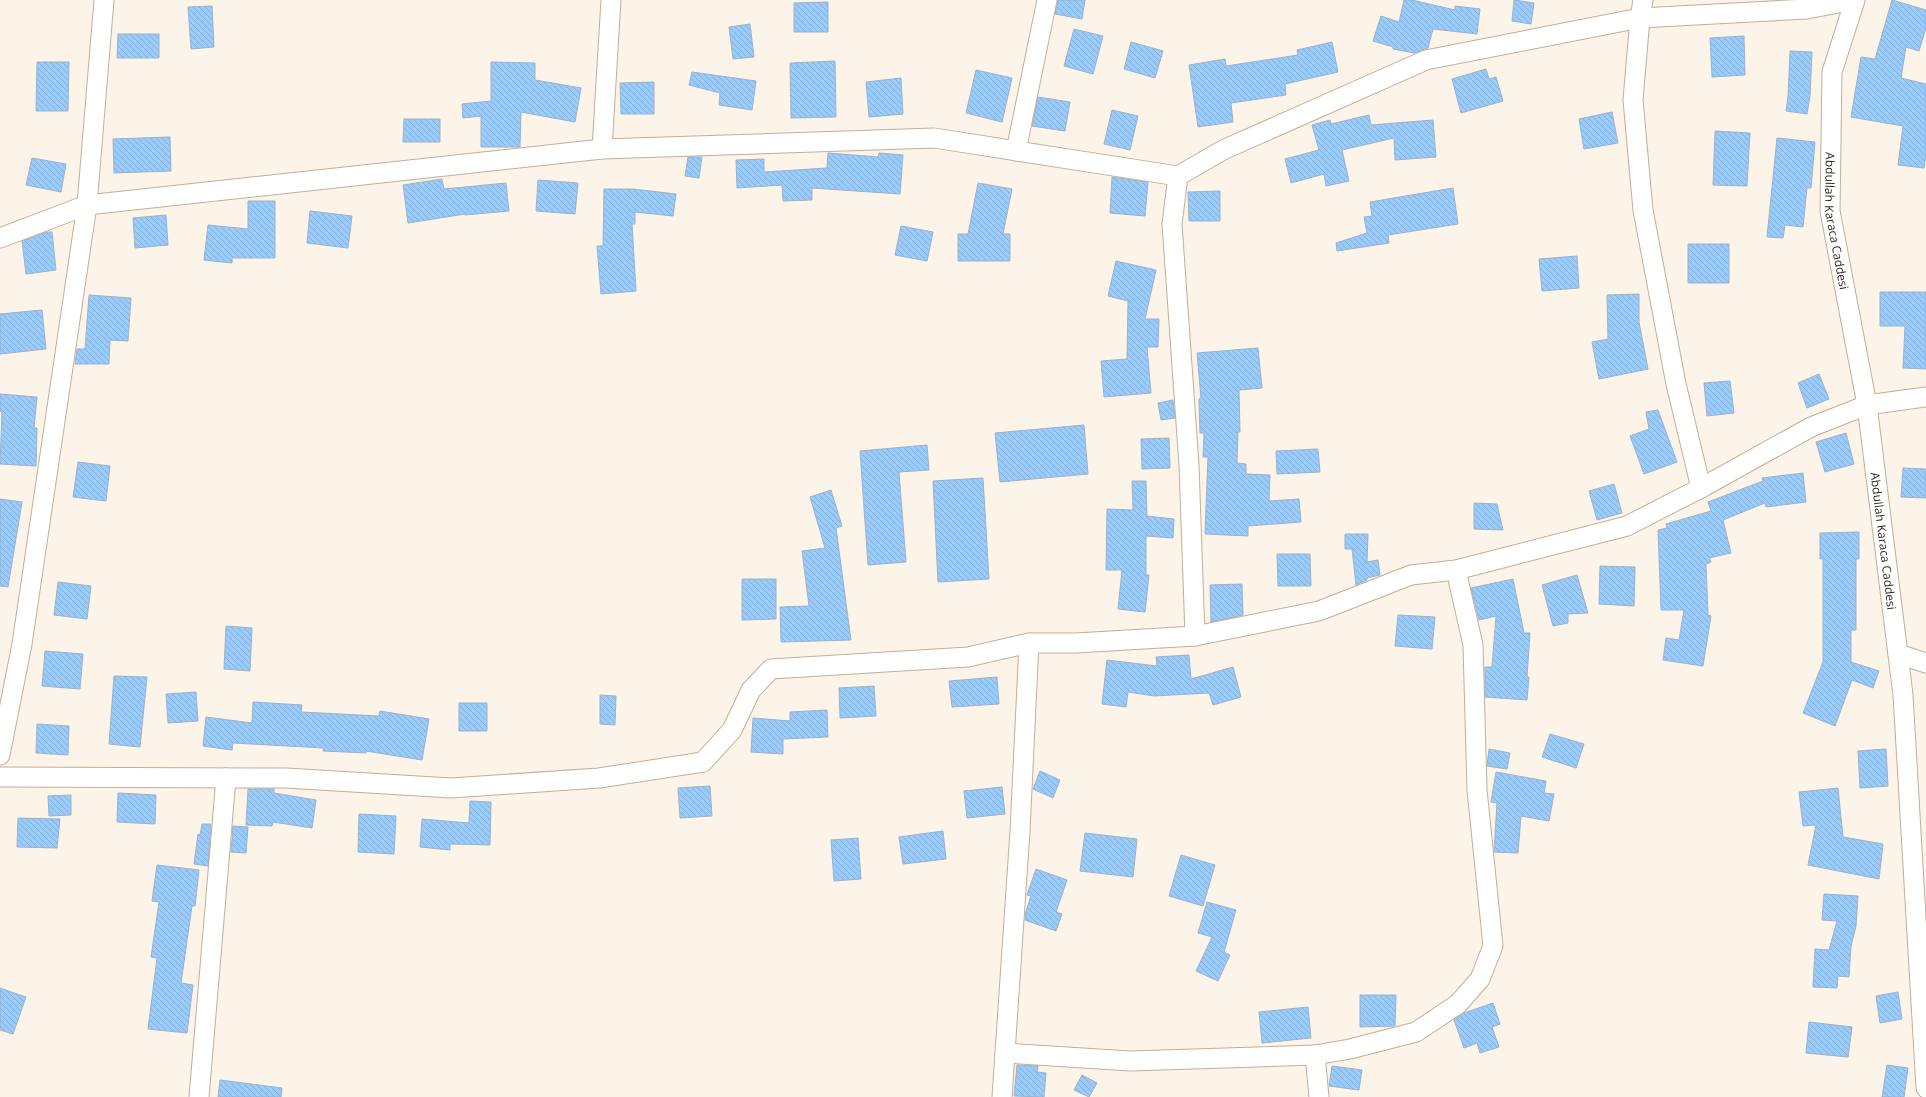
<svg xmlns="http://www.w3.org/2000/svg" width="1926" height="1097" viewBox="0 0 1926 1097" font-family="'Open Sans',sans-serif">
	<style>
		.building { fill: url(#building-back-hatch); stroke: #9bb2c9 }
		.lines { fill: none; stroke-linecap: round; stroke-linejoin: round }
		.street-casing { stroke: #c4ae96; stroke-width: 21 }
		.street { stroke: #fff; stroke-width: 19 }
		.labels { text-anchor: middle; dominant-baseline: central; stroke-width: 3; stroke-linejoin: round; paint-order: stroke }
		.street-label { font-size: 12px; fill: #31281f; stroke: #fff }
	</style>
	<defs>
		<pattern id="building-back-hatch" width="6" height="6" patternUnits="userSpaceOnUse"><rect width="6" height="6" fill="#99cbfb"/><path d="M-1 5l2 2M0 0l6 6M5-1l2 2" fill="none" stroke="#84aed7"/></pattern>
	</defs>
	<rect width="100%" height="100%" fill="#fcf3e9"/>
	<path class="building" d="M1058,0H1085L1082,19L1055,14Z
		M1404,0H1412L1455,10V6L1480,9L1477,34L1433,29L1428,48L1414,53L1393,49V47L1373,41L1381,16L1399,22Z
		M1514,0L1534,3L1531,24L1512,21Z
		M1892,0L1926,10V28L1919,51L1906,47L1901,78L1926,84V155L1924,168L1898,165L1903,126L1851,117L1861,57L1875,59Z
		M828,2V32H794V3Z
		M212,6L214,47L191,49L188,7Z
		M750,24L754,57L733,59L729,27Z
		M1074,29L1103,36L1093,74L1064,66Z
		M118,34H159V58H117Z
		M1744,36L1745,75L1712,77L1710,38Z
		M1131,42L1163,51L1155,78L1124,69Z
		M1332,42L1338,72L1285,84L1286,95L1231,103L1233,122L1198,127L1189,65L1225,59L1226,66L1298,55L1297,50Z
		M1790,51L1812,52L1810,96L1807,114L1786,111L1788,97Z
		M835,61L836,117L791,118L790,63Z
		M37,62H69L68,111H36Z
		M491,62L535,63V80L581,88L575,122L521,112L520,147H481V116L463,118L462,104L491,101Z
		M1486,69L1489,79L1496,77L1503,101L1461,113L1452,79Z
		M976,70L1012,78L1002,122L966,113Z
		M692,72L756,81L752,110L719,105L720,93L689,85Z
		M901,78L903,114L869,117L866,82Z
		M654,82V114H621L620,83Z
		M1038,97L1070,102L1065,131L1032,126Z
		M1112,110L1138,116L1130,150L1104,144Z
		M1612,112L1618,143L1584,149L1579,119Z
		M1369,115L1371,125L1433,120L1436,157L1395,160L1394,138L1342,150L1349,181L1326,186L1324,174L1291,183L1285,159L1319,150L1312,125L1330,120L1331,124Z
		M404,119H440V142H403Z
		M1715,131L1750,133L1747,186L1713,185Z
		M170,137L171,171L114,173L113,139Z
		M1777,138L1815,142L1811,188H1807L1803,227L1785,225L1783,238L1767,237Z
		M828,153L878,157L879,153L903,155L900,194L812,188V200L783,201L782,185L737,188L736,160L764,159V172L827,168Z
		M688,157H702L699,178L685,176Z
		M32,158L66,164L61,192L26,185Z
		M1112,177L1148,182L1145,216L1110,213Z
		M442,179L444,189L506,183L509,211L465,215V214L408,223L403,185Z
		M538,180L578,183L575,214L536,211Z
		M978,183L1012,189L1003,234H1010V261H958V234H968Z
		M1453,188L1458,224L1388,235L1389,243L1337,251L1336,243L1367,233L1364,217L1372,216L1370,202Z
		M604,189H633L676,194L673,216L635,212V224H632L636,291L601,294L597,246H603Z
		M1220,191V221H1189L1188,192Z
		M248,201H275V258H232V263L204,260L208,225L248,229Z
		M310,211L352,216L348,248L307,243Z
		M166,215L168,245L135,248L133,218Z
		M901,226L933,232L927,261L895,255Z
		M46,232H52L56,270L26,274L22,241Z
		M1688,244H1729V283H1688Z
		M1577,256L1579,288L1542,291L1539,259Z
		M1116,261L1156,270L1145,319H1159L1158,347H1147L1151,393L1104,397L1101,361L1127,359L1128,301L1108,296Z
		M1880,292H1926V369L1903,368L1905,326H1880Z
		M1639,294V322L1648,369L1599,379L1592,342L1608,339L1607,295Z
		M89,295L131,298L128,341L110,340L109,364H75L77,349H85Z
		M42,310L46,349L0,354V314Z
		M1258,348L1262,388L1239,390L1240,432H1238L1237,463L1246,464V474L1270,475L1269,501L1299,499L1301,522L1248,526V536L1205,534L1208,457H1203L1204,433H1200L1199,399L1201,398L1197,353Z
		M1819,374L1829,399L1807,408L1798,383Z
		M1730,381L1734,413L1707,416L1704,383Z
		M0,394L37,397L34,428H37L36,466L0,464L2,412L0,411Z
		M1173,400L1175,418L1161,420L1158,403Z
		M1658,410L1677,462L1644,474L1630,436L1649,429L1646,412Z
		M1084,425L1088,474L1000,482L995,433Z
		M1846,433L1854,464L1825,472L1816,442Z
		M1169,438L1170,468L1142,469L1141,439Z
		M927,445L929,470L899,472L906,562L868,565L860,451Z
		M1318,449L1320,472L1277,474L1276,451Z
		M78,462L110,466L106,501L73,497Z
		M1903,468L1926,469V498L1901,497Z
		M1803,473L1806,502L1766,507L1765,503L1723,520L1731,553L1709,558L1711,562L1706,564L1708,615L1711,616L1703,666L1663,660L1666,638L1679,640L1684,610H1661L1658,530L1667,528L1666,524L1711,511L1708,502L1763,481L1762,478Z
		M983,478L989,579L938,582L933,481Z
		M1132,481H1146L1147,516L1174,519L1173,538L1146,536V575H1149L1145,612L1118,609L1122,570H1106L1107,509L1133,510Z
		M1614,484L1622,513L1597,520L1589,491Z
		M831,490L842,526L836,528L851,640L781,642L780,607L809,606L802,551L825,548L810,497Z
		M0,499L22,502L8,587L0,586Z
		M1474,503L1497,504L1503,530L1474,529Z
		M1859,532V559H1856V630H1851V662L1879,671L1873,688L1852,680L1835,726L1803,713L1823,662V559H1820V533Z
		M1345,534H1368L1367,562L1378,560L1380,575L1367,578V580L1356,585L1352,549H1345Z
		M1277,554H1310L1311,586H1278Z
		M1600,566L1635,567L1634,606L1599,604Z
		M1577,575L1588,613L1568,614V623L1553,626L1542,585Z
		M742,579H776V619L742,620Z
		M1513,579L1524,633H1530L1527,677H1529L1527,700L1485,697V667H1492L1496,616L1479,620L1471,588Z
		M58,582L91,586L87,619L54,615Z
		M1242,584L1243,615L1211,622L1210,585Z
		M1398,615L1435,617L1432,649L1395,646Z
		M226,626L252,628L250,671L224,669Z
		M45,651L83,654L80,689L42,686Z
		M1189,655L1191,679L1233,667L1241,697L1213,705L1209,693L1154,696L1128,692L1126,707L1102,704L1107,660L1157,666L1156,657Z
		M114,676L147,677L140,747L109,744Z
		M997,677L999,704L952,707L949,681Z
		M874,686L876,716L840,718L839,688Z
		M196,692L198,721L168,723L166,694Z
		M600,695L616,696L615,725L600,724Z
		M253,702L302,705L301,712L379,716L380,711L429,719L422,760L366,751V753L323,751L324,748L233,743L232,750L203,746L206,717L252,723Z
		M459,703H487V731H459Z
		M827,710L828,737L783,739V754L751,752L753,718L790,721V712Z
		M37,724L69,726L68,755L36,753Z
		M1550,734L1584,744L1576,768L1542,757Z
		M1489,749L1510,753L1507,769L1487,766Z
		M1886,749L1888,786L1860,788L1858,751Z
		M1040,771L1060,780L1053,798L1033,789Z
		M1496,772L1546,781L1544,793L1554,794L1549,821L1521,816L1518,853L1494,852L1497,803L1491,802Z
		M710,786L712,816L680,818L678,788Z
		M1002,787L1005,814L967,818L964,791Z
		M1838,788L1843,837L1883,844L1879,879L1808,865L1816,825L1803,826L1799,792Z
		M248,789H274V793L316,800L312,828L273,822L272,826L246,825Z
		M118,793L156,795L155,824L117,822Z
		M71,795V815L49,816L48,796Z
		M470,801L491,802L490,845L450,844V850L420,847L422,819L469,823Z
		M359,814L396,816L394,854L358,852Z
		M18,818L60,819L57,848L17,847Z
		M202,824H211L208,866L194,864L198,834L200,835Z
		M233,826L248,827L246,853L231,852Z
		M943,831L946,859L903,864L899,837Z
		M1085,833L1137,839L1133,877L1080,871Z
		M858,838L861,879L834,881L831,840Z
		M1181,855L1215,865L1203,906L1169,896Z
		M157,865L199,870L195,906H192L181,983L193,985L187,1033L148,1029L157,958L151,957L159,902L152,901Z
		M1036,869L1067,880L1056,912L1062,914L1056,931L1025,920L1026,911L1031,896L1027,895Z
		M1824,894L1858,896L1856,926L1851,946L1849,977L1838,976L1837,988L1813,987L1815,949L1829,950L1837,921L1822,920Z
		M1207,902L1236,910L1224,952L1230,955L1218,981L1196,971L1212,937L1198,933Z
		M0,988L26,997L13,1034L0,1030Z
		M1898,992L1902,1019L1880,1023L1876,996Z
		M1360,995H1396L1395,1026L1360,1027Z
		M1493,1003L1500,1024L1492,1027L1499,1047L1480,1053L1477,1043L1464,1048L1454,1020L1464,1013Z
		M1308,1007L1311,1038L1262,1043L1259,1012Z
		M1809,1022L1852,1027L1848,1057L1806,1053Z
		M1017,1065L1038,1066L1037,1072L1046,1073L1044,1097L1014,1096Z
		M1887,1065L1908,1068L1904,1097H1882Z
		M1332,1066L1362,1070L1359,1090L1329,1086Z
		M1082,1075L1097,1083L1089,1097L1074,1090Z
		M220,1080L282,1088L281,1097H218Z"/>
	<g class="lines">
		<defs>
			<g id="street">
				<path d="M1643,0L1640,18L1633,100L1643,210L1676,384L1701,488"/>
				<path id="s1" d="M1855,0L1832,72L1830,211L1867,405L1903,695L1926,1088"/>
				<path d="M602,149L611,0"/>
				<path d="M1016,151L1047,0"/>
				<path d="M1178,176L1172,224L1189,465L1195,636"/>
				<path d="M0,238L87,205L602,149L934,138L1178,176L1223,150L1426,60L1640,18L1807,9L1854,0"/>
				<path d="M1898,654L1926,663"/>
				<path d="M0,755L22,644L87,205L104,0"/>
				<path d="M0,777L286,778L451,788L599,778L703,762L732,730L751,690L771,669L968,657L1029,643H1076L1195,636L1319,611L1411,575L1456,570L1627,526L1701,488L1811,427L1867,405L1926,397"/>
				<path d="M1005,1053L1130,1061L1315,1055L1350,1049L1416,1032L1458,1004L1480,979L1493,946L1477,790L1473,645L1456,570"/>
				<path d="M1315,1055L1319,1097"/>
				<path d="M199,1097L226,778"/>
				<path d="M1002,1097L1020,831L1029,643"/>
			</g>
		</defs>
		<use href="#street" class="street-casing"/>
		<use href="#street" class="street"/>
	</g>
	<g class="labels">
		<g class="street-label">
			<text stroke="none"><textPath href="#s1" startOffset="225">Abdullah Karaca Caddesi</textPath></text>
			<text stroke="none"><textPath href="#s1" startOffset="549">Abdullah Karaca Caddesi</textPath></text>
		</g>
	</g>
</svg>
